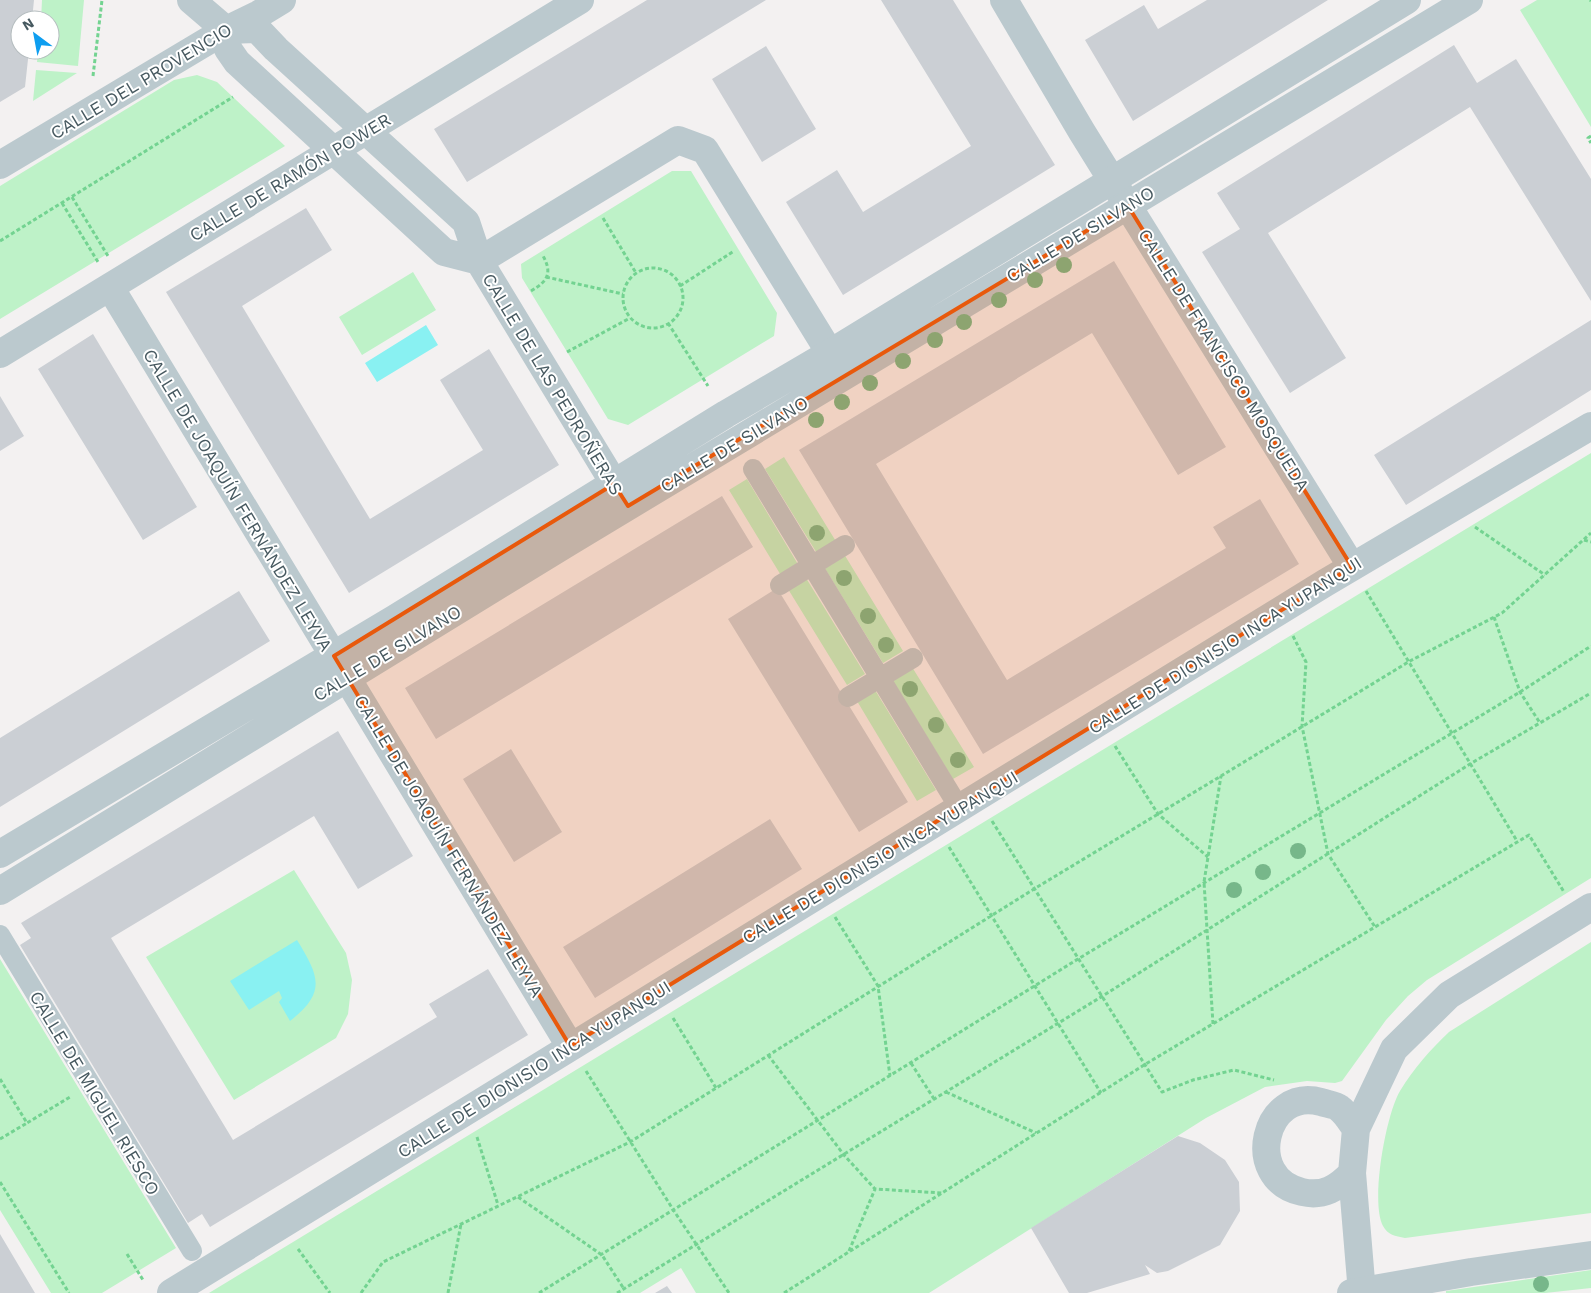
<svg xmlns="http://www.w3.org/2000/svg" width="1591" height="1293" viewBox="0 0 1591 1293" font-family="'Work Sans',sans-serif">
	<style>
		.green { fill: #bef2c8 }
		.water { fill: #89f1f2 }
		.building { fill: #cbcfd4 }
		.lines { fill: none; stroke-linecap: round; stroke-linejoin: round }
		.path { stroke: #73d391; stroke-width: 3; stroke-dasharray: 4 2.5; stroke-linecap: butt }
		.pedestrian { stroke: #bbc9ce; stroke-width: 20 }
		.minor { stroke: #bbc9ce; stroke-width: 28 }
		.tertiary { stroke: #bbc9ce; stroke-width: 28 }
		.tree { fill: #77b78a }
		.marked { fill: #e8590c; fill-opacity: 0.2; stroke: #e8590c; stroke-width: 4; stroke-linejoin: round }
		.labels { text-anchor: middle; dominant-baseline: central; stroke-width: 4; stroke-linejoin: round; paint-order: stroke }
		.street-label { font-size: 18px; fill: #475960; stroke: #fff }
	</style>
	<rect width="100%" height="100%" fill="#f3f1f1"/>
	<path class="green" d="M42,0H84L78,66L37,62L38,50H50V20H41Z
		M1537,0H1591V127L1520,10Z
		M36,70L77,73L33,101Z
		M197,75L217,82L285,146L0,319V186L174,80Z
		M672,171H691L777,313L774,336L628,425L608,419L522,278L521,264Z
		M413,272L436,310L362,355L339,317Z
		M1591,453V878L1427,980L1408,996L1386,1020L1342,1081L1335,1083L1307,1081L1265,1087L1206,1118L929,1293H696L681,1268L640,1293H209Z
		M784,457L837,543L818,555L765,469Z
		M747,479L799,566L782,577L729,490Z
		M844,554L903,651L883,663L824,567Z
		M806,578L865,674L847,685L788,589Z
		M912,667L974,767L953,779L892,680Z
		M875,690L936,790L917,801L857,701Z
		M294,870L346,953L352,980L348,1014L336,1038L234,1100L146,957Z
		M1591,942V1213L1405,1238C1395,1236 1388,1235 1383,1226C1370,1202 1386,1114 1400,1091C1414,1068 1431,1049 1449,1032Z
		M0,959L176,1248L102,1293H51L0,1210Z
		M1591,1270V1288L1545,1293H1446V1291Z"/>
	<path class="water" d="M426,325L438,345L377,382L365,363Z
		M297,940C319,976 327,992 290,1021L279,1002L282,998L279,991L249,1010L230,981Z"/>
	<path class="building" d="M0,0H34L32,20H20V50H29L25,87L0,102Z
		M647,0H766L467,182L434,129Z
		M881,0H953L1055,165L843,295L786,202L837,170L863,212L971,146Z
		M1207,0H1328L1133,121L1085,40L1144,5L1158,29Z
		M1454,45L1477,83L1516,59L1591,179V301L1470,107L1268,233L1346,358L1290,393L1202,252L1240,229L1217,193Z
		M766,46L816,129L762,162L712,79Z
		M306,208L332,250L242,306L370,519L483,450L440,380L489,349L559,465L349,593L166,292Z
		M1114,261L1226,447L1178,475L1092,333L876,464L1007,680L1226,548L1213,527L1260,499L1299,564L983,754L799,450Z
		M1591,320V390L1406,505L1374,455Z
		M93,334L197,507L143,540L38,369Z
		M0,396L24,436L0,451Z
		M722,496L753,547L436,739L405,688Z
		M777,588L908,802L859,832L728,619Z
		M239,591L270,641L0,807V738Z
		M338,731L413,856L358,889L314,816L111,938L233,1140L437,1017L429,1004L488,969L528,1035L210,1227L202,1214L188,1223L20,945L31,938L21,923Z
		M511,749L562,832L514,862L463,779Z
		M770,819L802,869L595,998L563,947Z
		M1178,1136L1200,1143L1225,1160L1239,1182L1240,1211L1220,1245L1168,1271L1157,1273L1145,1265L1150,1274L1087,1293H1069L1031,1228Z
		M0,1234L35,1293H0Z
		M667,1286L672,1293H655Z"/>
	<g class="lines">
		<path class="path" d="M1590,0L1591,1
			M93,76L102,0
			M1591,136L1588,138L1591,143
			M72,197L108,256
			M62,203L98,262
			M603,218L636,273
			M0,241L233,97
			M623 298a30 30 0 1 1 60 0a30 30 0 1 1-60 0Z
			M546,277L623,294
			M680,286L734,251
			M531,291C548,281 553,273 542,254
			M668,323L708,386
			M567,352L630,318
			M1475,527L1545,575
			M1584,540L1591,542
			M1366,591L1517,841
			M1494,617L1520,692L1540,723
			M1293,636L1306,662L1302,726L1328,854L1375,927
			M1115,746L1158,814L1208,857
			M992,821L1162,1092L1193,1080L1234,1070L1274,1080
			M949,847L1101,1093
			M835,917L878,986L890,1076
			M673,1018L716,1088
			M1213,1024L1204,882L1221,776
			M768,1055L844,1155L875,1189L942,1193
			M911,1063L934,1099
			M586,1071L674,1211L729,1293
			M0,1079L27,1123L70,1097
			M946,1092L1036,1133
			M477,1137L498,1205
			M0,1139L27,1123
			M0,1182L69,1293
			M518,1197L602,1255L624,1289
			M298,1249L330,1293
			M849,1251L875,1189
			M127,1254L143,1280
			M361,1293L383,1262L630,1142L1034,889L1221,776L1410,661L1502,613L1591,533
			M448,1293L461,1224
			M539,1293L1078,959L1520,692L1591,646
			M617,1293L1101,997L1470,764L1591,693
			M784,1293L1144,1065L1529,835L1564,892"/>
		<path class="pedestrian" d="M753,469L952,796
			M780,585L845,545
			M848,697L913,658
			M0,935L192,1251"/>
		<path class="minor" d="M191,0L226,30L257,29L276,49L466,222L479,261L626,503
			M1004,0L1082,132L1352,567
			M226,30L228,49L237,62L444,252L479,261
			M0,165L226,30L259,14L282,0
			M479,261L678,140L705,150L830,353
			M110,287L570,1046
			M0,354L580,0
			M1352,1173C1338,1188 1323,1197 1302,1192C1242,1179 1264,1086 1321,1102C1327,1104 1335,1105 1339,1108C1346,1113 1351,1122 1356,1129
			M171,1293L1325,583L1591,426
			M1362,1293L1352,1173L1356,1129L1394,1049L1449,995L1591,907"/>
		<path class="tertiary" d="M0,854L394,619L726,414L830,353L1407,0
			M0,891L569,542L1469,0
			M1351,1293L1471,1272L1591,1255"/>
	</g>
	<g class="tree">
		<circle cx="1064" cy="265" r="8"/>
		<circle cx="1035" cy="280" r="8"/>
		<circle cx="999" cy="300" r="8"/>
		<circle cx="964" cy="322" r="8"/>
		<circle cx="935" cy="340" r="8"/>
		<circle cx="903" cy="361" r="8"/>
		<circle cx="870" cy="383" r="8"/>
		<circle cx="842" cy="402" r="8"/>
		<circle cx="816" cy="420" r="8"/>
		<circle cx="817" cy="533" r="8"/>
		<circle cx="844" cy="578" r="8"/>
		<circle cx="868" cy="616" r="8"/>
		<circle cx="886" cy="645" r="8"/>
		<circle cx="910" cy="689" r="8"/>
		<circle cx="936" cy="725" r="8"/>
		<circle cx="958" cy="760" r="8"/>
		<circle cx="1298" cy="851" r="8"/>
		<circle cx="1263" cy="872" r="8"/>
		<circle cx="1234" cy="890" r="8"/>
		<circle cx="1541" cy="1284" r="8"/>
	</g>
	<path class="marked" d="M1128,206L1352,567L570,1046L334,656L614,484L628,506Z"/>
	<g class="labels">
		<g class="street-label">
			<text transform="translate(141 81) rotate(-31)">CALLE DEL PROVENCIO</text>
			<text transform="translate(290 177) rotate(-31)">CALLE DE RAMÓN POWER</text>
			<text transform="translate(1080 234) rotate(-31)">CALLE DE SILVANO</text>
			<text transform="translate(1224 360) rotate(58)">CALLE DE FRANCISCO MOSQUEDA</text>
			<text transform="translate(553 384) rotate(59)">CALLE DE LAS PEDROÑERAS</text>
			<text transform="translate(734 444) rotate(-31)">CALLE DE SILVANO</text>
			<text transform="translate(238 500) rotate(59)">CALLE DE JOAQUÍN FERNÁNDEZ LEYVA</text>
			<text transform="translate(1225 645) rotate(-32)">CALLE DE DIONISIO INCA YUPANQUI</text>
			<text transform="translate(387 653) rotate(-31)">CALLE DE SILVANO</text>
			<text transform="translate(449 846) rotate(59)">CALLE DE JOAQUÍN FERNÁNDEZ LEYVA</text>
			<text transform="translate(880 857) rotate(-31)">CALLE DE DIONISIO INCA YUPANQUI</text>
			<text transform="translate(534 1069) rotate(-32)">CALLE DE DIONISIO INCA YUPANQUI</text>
			<text transform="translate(95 1093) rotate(59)">CALLE DE MIGUEL RIESCO</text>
		</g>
	</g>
	<g transform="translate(35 35) rotate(328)"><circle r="24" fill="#ffffff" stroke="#b5bdbf"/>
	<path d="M0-4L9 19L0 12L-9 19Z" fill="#0e9ef0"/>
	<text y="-8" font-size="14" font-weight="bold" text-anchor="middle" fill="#475960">N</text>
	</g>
</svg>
